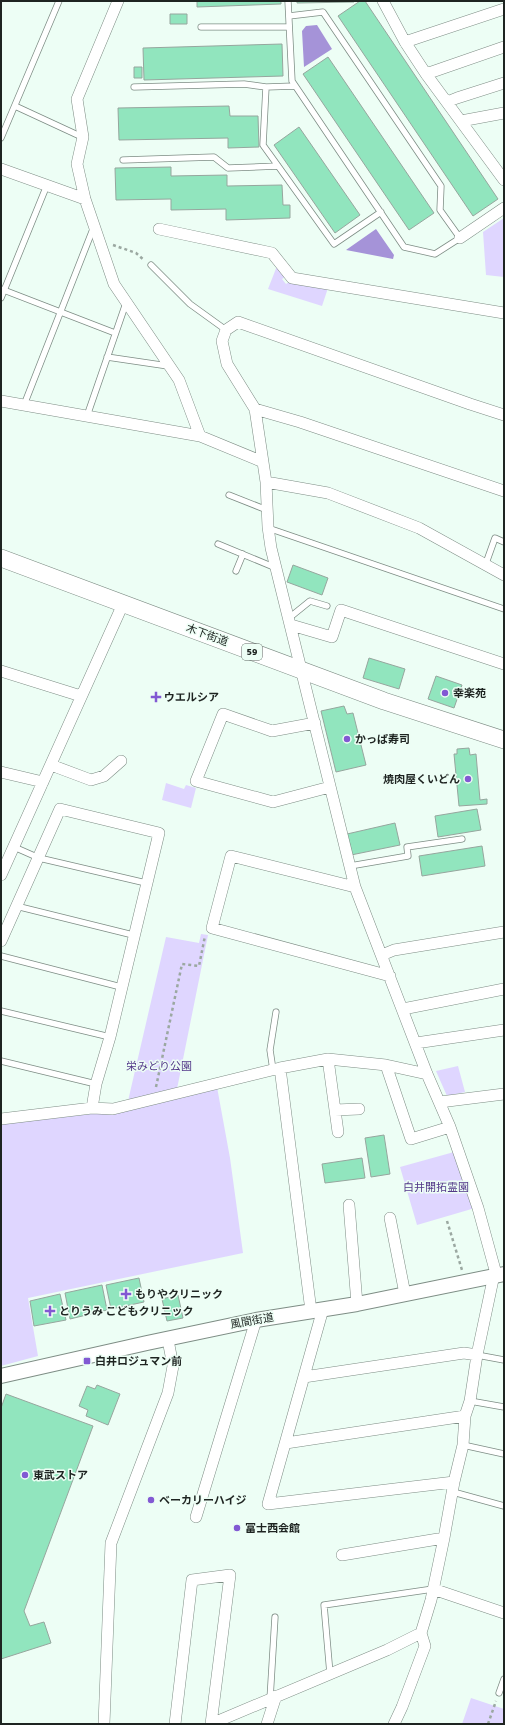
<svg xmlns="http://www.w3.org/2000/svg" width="505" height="1725" viewBox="0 0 505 1725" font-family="Signika,'Noto Sans JP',sans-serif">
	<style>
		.green { fill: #dfd6ff }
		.water { fill: #a593d8 }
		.building { fill: #91e5be; stroke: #96a69e }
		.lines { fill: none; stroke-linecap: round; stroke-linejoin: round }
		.service-casing { stroke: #7e8d85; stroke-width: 7 }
		.minor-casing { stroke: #7e8d85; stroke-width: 12 }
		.tertiary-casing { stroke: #7e8d85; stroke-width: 16 }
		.primary-casing { stroke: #7e8d85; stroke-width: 18 }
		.path { stroke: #9ba8a1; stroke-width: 2.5; stroke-dasharray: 3 3; stroke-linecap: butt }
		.service { stroke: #fff; stroke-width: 5.5 }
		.minor { stroke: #fff; stroke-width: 11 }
		.tertiary { stroke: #fff; stroke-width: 14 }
		.primary { stroke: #fff; stroke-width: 17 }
		.poi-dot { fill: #8259d3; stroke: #edfef5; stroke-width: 1.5 }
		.labels { text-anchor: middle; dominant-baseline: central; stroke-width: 3; stroke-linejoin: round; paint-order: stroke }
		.shield { fill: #edfef5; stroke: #5c6561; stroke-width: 1 }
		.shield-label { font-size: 10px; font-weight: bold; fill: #1e2421 }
		.street-label { font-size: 11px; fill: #1e2421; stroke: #edfef5 }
		.poi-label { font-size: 11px; font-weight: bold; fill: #1e2421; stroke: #edfef5; text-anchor: start }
		.park-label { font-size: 11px; fill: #533889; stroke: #edfef5 }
	</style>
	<rect width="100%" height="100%" fill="#edfef5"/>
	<path class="green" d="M504,218V277L486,275L483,232Z
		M277,266L285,277L282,279L286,284L289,282L328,288L322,306L268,289Z
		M166,783L184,789L186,785L196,788L191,808L162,800Z
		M201,934L208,935L177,1089L128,1101L166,937L199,943Z
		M458,1066L465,1092L447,1096L436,1071Z
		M217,1087L230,1158L243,1253L28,1298L38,1356L1,1366V1124L127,1110Z
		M454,1152L475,1208L417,1225L400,1167Z
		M471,1698L504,1709V1724H462Z"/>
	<path class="water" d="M317,25L332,49L304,67L302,31L306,26Z
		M376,229L394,255L393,259L346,250Z"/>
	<path class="building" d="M197,1H281V4L197,7Z
		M297,1H354V2L297,3Z
		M360,1H365L498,199L473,216L338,16Z
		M170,14H187V24H170Z
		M282,44L283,76L144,80L143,48Z
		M328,57L434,213L409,230L303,74Z
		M134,67H142V78H134Z
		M229,106L230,116H258L259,147L228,148V138L119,140L118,108Z
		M299,127L360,215L335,233L274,145Z
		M171,167V176L227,175V186L282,185L283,205H290V218L226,220V209L171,210V199L116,200L115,168Z
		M293,565L328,578L322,595L287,582Z
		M369,658L405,669L399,689L363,678Z
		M436,676L462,685L454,708L428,699Z
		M344,706L347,714L353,713L366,765L336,772L321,711Z
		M469,748L470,755L476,754L480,800L487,799V804L459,806L454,754H457V749Z
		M477,809L481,830L438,837L435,816Z
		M395,823L400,845L351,855L347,834Z
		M482,846L485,866L422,876L419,856Z
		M384,1135L390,1174L371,1177L365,1138Z
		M362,1158L365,1178L325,1183L322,1164Z
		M139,1278L144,1302L111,1309L106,1285Z
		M102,1285L107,1310L70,1319L65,1293Z
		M60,1294L66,1320L34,1326L30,1301Z
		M178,1295L183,1318L167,1321L162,1299Z
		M97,1385L120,1394L108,1425L86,1416L88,1410L79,1406L87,1386L95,1389Z
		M6,1394L93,1426L24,1611L30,1626L44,1622L51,1643L1,1659V1408Z"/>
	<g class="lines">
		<defs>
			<path id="service" d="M288,1L292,81L404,247L435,254L460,238L440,210L441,186L323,12L289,16
				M201,27H289
				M134,87L244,84L266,87L295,86
				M266,87L263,145L334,244L381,212
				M15,106L82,137
				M1,138L59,1
				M123,160L214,157L228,168L278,166
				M151,265L190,304L226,330
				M1,289L115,333
				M1,298L47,185
				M107,357L168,366
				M24,405L93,229
				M87,416L126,303
				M229,495L267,510
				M268,528L504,609
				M218,544L276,568
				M485,566L495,538L504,542
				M236,571L243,554
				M289,618L310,601L327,606
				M14,847L39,858L146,883
				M350,866L408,856L407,847L462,839
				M16,906L133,935
				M1,956L121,987
				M1,1011L110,1037
				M1,1061L96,1084
				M273,1070L270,1050L276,1012
				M477,1355L504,1360
				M470,1401L504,1407
				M463,1445L504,1454
				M453,1492L504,1506
				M330,1674L324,1605L433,1589
				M499,1693L504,1679
				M270,1699L275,1617"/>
			<path id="minor" d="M118,1L77,99L83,137L77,164L85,199L114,284L179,380L200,436
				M383,1L405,42L426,74L504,180
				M405,42L504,9
				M426,74L504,47
				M447,102L457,98L504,83
				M461,121L504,113
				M1,169L85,199
				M159,229L272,253L292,278L504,313
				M460,238L504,208
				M1,401L200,436L263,462
				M255,409L300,422L504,491
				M266,482L328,493L419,528L504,575
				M291,625L332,637L341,610L504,664
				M1,671L81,696
				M315,723L272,731L223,714L196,781L273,802L330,787
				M51,765L91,780L104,776L121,761
				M1,772L43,782
				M1,875L123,604
				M355,887L231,856L212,928L390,976
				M1,941L60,809L159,833L110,1037L96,1084L92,1108
				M382,955L394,950L504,932
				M403,1009L504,989
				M416,1043L504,1030
				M328,1059L338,1132
				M386,1065L411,1139L450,1127
				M280,1068L311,1311
				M440,1102L504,1094
				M335,1110L359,1109
				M1,1119L92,1108L113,1109L280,1068L328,1059L386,1065L427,1074
				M349,1205L357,1304
				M390,1218L405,1294
				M323,1309L268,1504L454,1482
				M304,1377L464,1353L477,1355
				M286,1443L465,1416
				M196,1517L256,1320
				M342,1555L444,1538
				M433,1589L504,1613
				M104,1724L111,1543L168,1393L173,1366L168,1340
				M175,1724L192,1580L230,1575L211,1724
				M211,1724L387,1650L421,1633L431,1600L444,1538L454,1482L463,1445L465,1416L470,1401L477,1355L495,1270L478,1208L450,1127L427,1074L355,887L271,548L268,527L266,482L255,409L227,364L222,341L226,330L238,322L470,404L504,415
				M267,1724L276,1696
				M394,1724L402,1707L425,1646L421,1633"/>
			<path id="tertiary" d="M1,1376L147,1343L256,1320L357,1304L504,1274"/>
			<path id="primary" d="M1,558L384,701L504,740"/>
		</defs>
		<use href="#service" class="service-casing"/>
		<use href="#minor" class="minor-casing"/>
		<use href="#tertiary" class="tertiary-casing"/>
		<use href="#primary" class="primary-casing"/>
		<path class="path" d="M113,245L136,253L144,260
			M156,1087L182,964L199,966L205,936
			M447,1221L462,1270
			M488,1724L496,1701"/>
		<use href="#service" class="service"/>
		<use href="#minor" class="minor"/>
		<use href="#tertiary" class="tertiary"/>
		<use href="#primary" class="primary"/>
	</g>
	<g class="poi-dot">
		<circle cx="445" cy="693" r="4"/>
		<path d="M154 691h4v4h4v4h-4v4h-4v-4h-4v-4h4z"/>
		<circle cx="347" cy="739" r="4"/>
		<circle cx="468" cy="779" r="4"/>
		<path d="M124 1288h4v4h4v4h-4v4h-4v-4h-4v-4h4z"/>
		<path d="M48 1305h4v4h4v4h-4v4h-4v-4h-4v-4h4z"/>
		<rect x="83" y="1357" width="8" height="8" rx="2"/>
		<circle cx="25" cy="1475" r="4"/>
		<circle cx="151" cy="1500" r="4"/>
		<circle cx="237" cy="1528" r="4"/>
	</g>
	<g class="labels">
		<rect class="shield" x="242" y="644" width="20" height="16" rx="3"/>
		<g class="shield-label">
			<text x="252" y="652">59</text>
		</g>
		<g class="street-label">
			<text transform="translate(207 635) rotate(20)">木下街道</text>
			<text transform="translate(252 1321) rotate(-10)">風間街道</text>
		</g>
		<g class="poi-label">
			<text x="453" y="693">幸楽苑</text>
			<text x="164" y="697">ウエルシア</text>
			<text x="355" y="739">かっぱ寿司</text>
			<text x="460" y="779" text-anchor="end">焼肉屋くいどん</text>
			<text x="135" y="1294">もりやクリニック</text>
			<text x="59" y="1311">とりうみ こどもクリニック</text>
			<text x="95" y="1361">白井ロジュマン前</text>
			<text x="33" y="1475">東武ストア</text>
			<text x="159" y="1500">ベーカリーハイジ</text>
			<text x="245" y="1528">冨士西会館</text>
		</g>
		<g class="park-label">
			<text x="159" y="1066">栄みどり公園</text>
			<text x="436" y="1187">白井開拓霊園</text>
		</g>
	</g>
	<rect width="505" height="1725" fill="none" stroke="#1e2421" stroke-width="4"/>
</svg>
